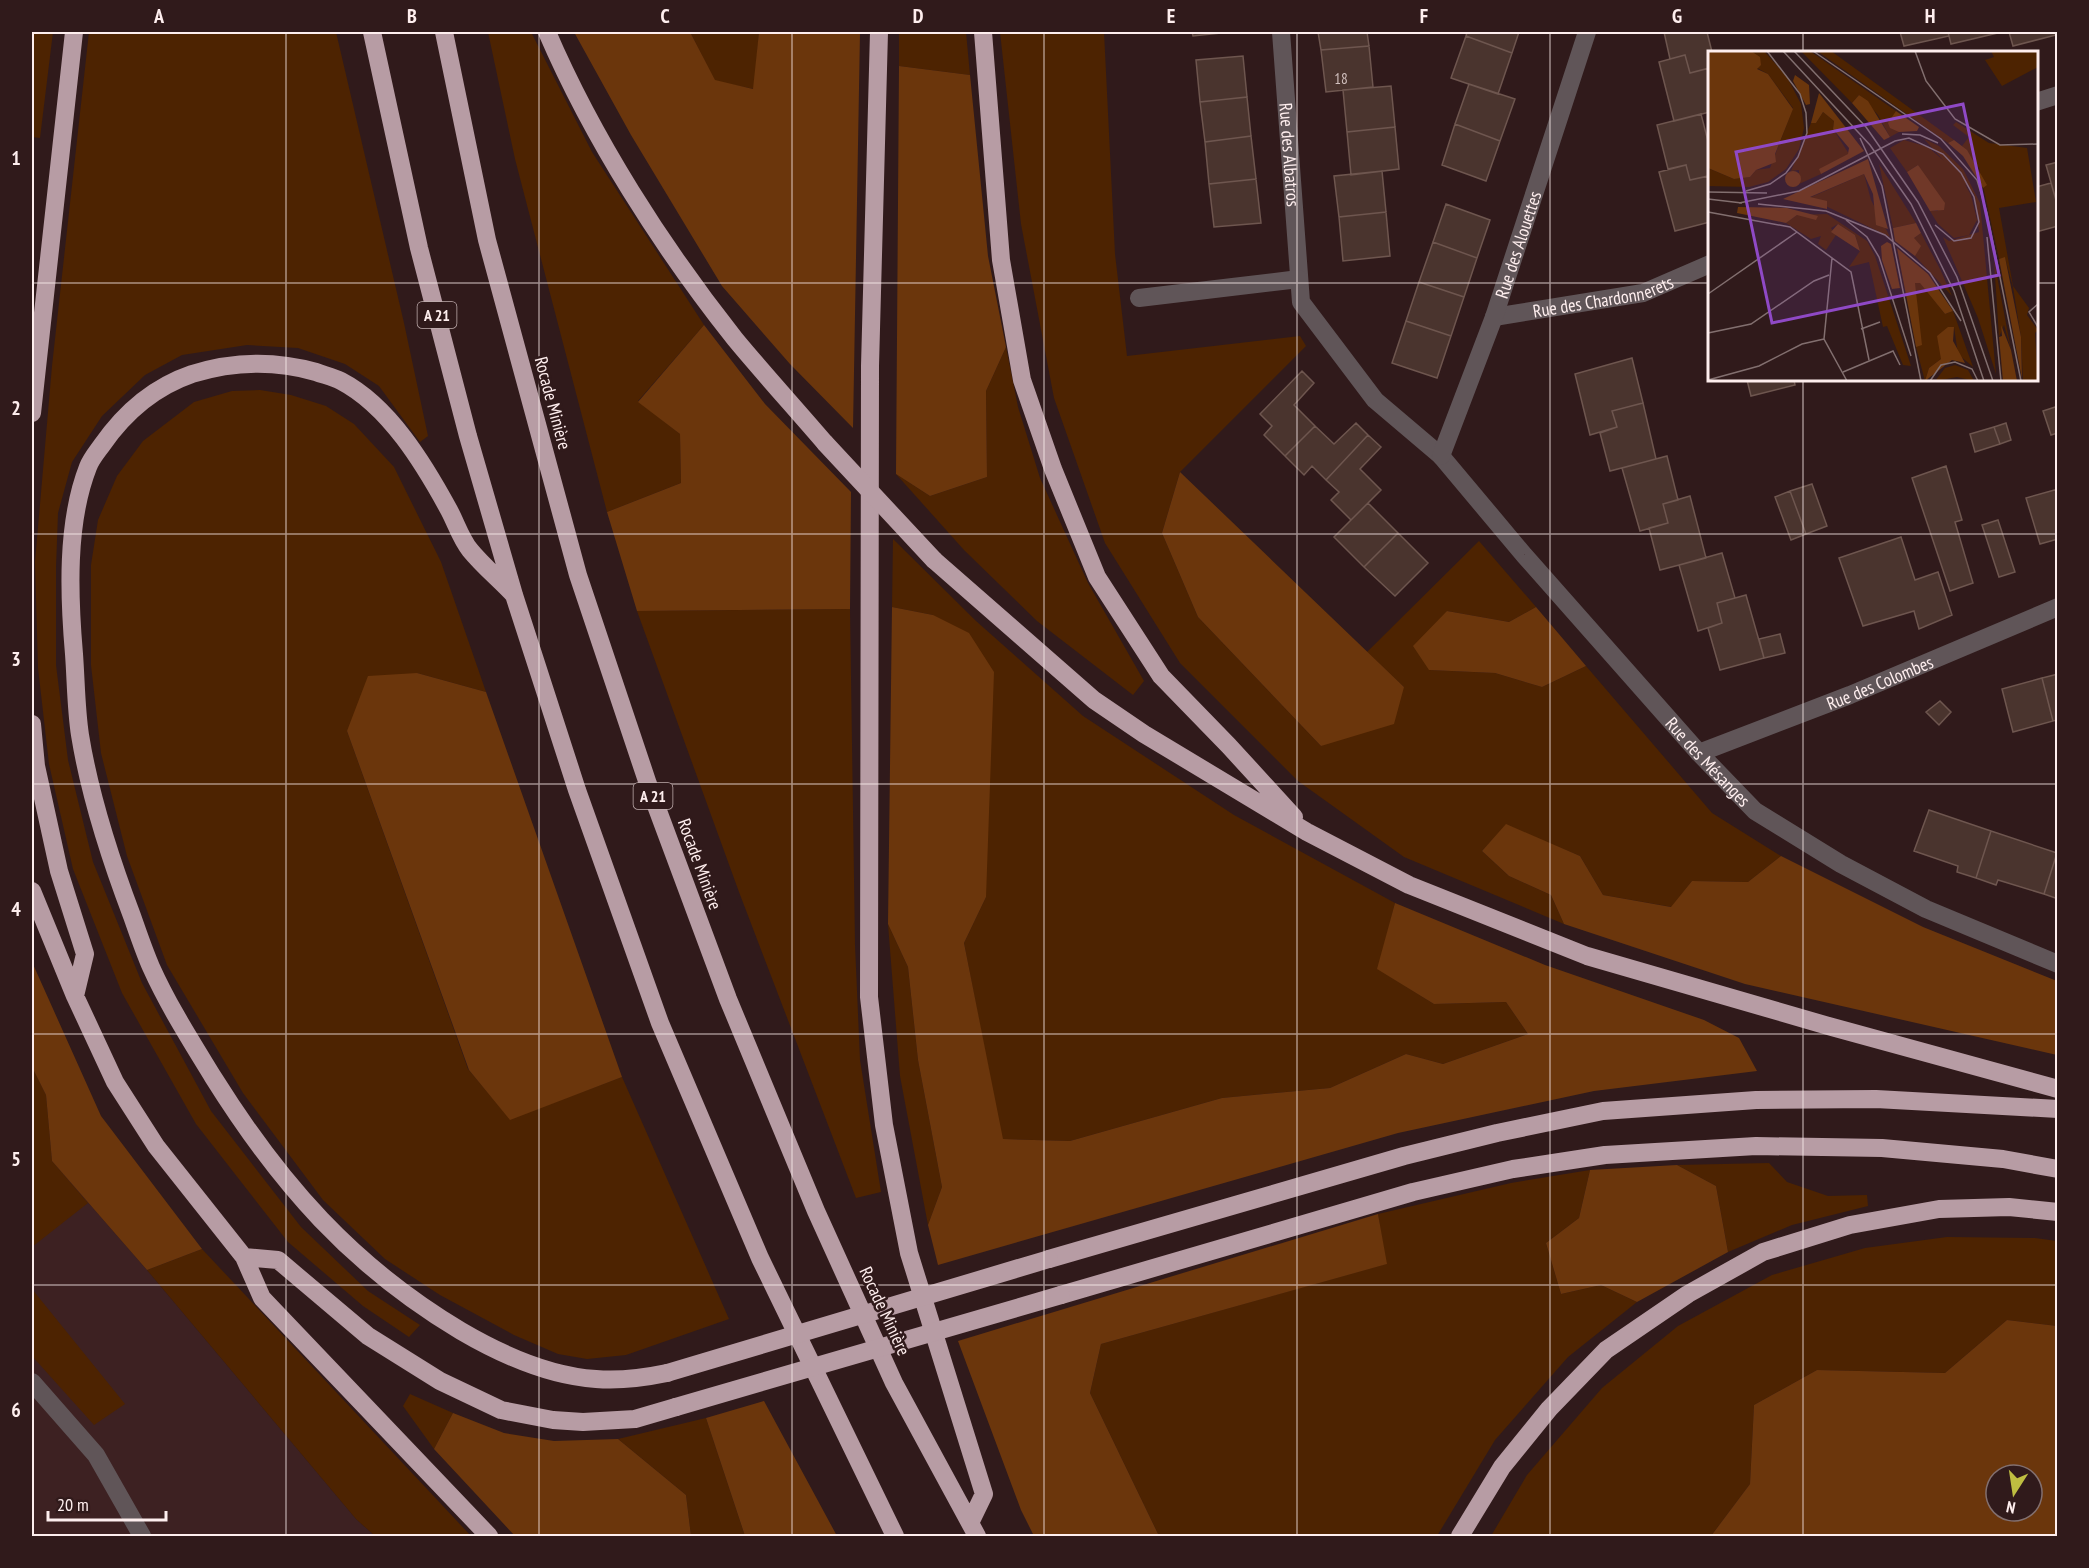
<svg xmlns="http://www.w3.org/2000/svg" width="2089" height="1568" viewBox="0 0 2089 1568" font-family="'PT Sans Narrow',sans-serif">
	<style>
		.built { fill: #3d2122 }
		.green { fill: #4d2301 }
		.forest { fill: #6b360c; fill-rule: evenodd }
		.building { fill: #4a342e; stroke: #6e564f; stroke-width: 1.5 }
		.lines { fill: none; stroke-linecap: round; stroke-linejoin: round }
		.minor { stroke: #605558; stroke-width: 18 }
		.highway { stroke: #b79ca4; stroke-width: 18 }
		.highway-bridge { stroke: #b79ca4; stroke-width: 18 }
		.grid { fill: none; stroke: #feeeee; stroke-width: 1.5; stroke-opacity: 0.55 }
		.labels { text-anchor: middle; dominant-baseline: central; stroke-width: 5; stroke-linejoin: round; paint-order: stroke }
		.number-label { font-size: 15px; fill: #d1c0be }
		.shield { fill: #301a1b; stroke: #c0aeaf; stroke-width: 1.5 }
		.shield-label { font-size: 16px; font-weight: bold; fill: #feeeee }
		.street-label { font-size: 18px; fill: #feeeee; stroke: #301a1b }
		.inset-road { fill: none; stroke: #826f6f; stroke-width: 1.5 }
		.view { fill: #8f49c6; fill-opacity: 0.15; stroke: #8f49c6; stroke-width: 3 }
		.inset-edge { fill: none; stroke: #feeeee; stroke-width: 3 }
		.neatline { fill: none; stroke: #feeeee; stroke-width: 2 }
		.grid-label { font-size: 20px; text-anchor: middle; font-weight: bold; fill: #feeeee }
	</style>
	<rect width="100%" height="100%" fill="#301a1b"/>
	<path class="built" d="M32,1129L52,1161L147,1270L356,1519L375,1536H32Z"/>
	<path class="green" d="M32,32H53L40,138L32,137Z
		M89,32H336L404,323L428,436L420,442L379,386L345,364L298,348L247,345L182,355L145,375L102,416L72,462L58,513L56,567V665L68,760L93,862L142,983L211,1111L301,1227L368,1291L420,1325L409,1337L363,1306L288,1242L196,1124L122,993L73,869L49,764L38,668L35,562L52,366Z
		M488,32H531L592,152L704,325L638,401L680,434L681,483L607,512L515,159Z
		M690,32H759L754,89L715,81Z
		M899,32H966L970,75L899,66Z
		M1000,32H1104L1115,254L1127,356L1300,336L1306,346L1180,472L1162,533L1198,617L1321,746L1404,687L1367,652L1479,541L1536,607L1509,622L1447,611L1429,670L1495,673L1542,687L1586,666L1712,813L1781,856L1748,882L1692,881L1672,907L1603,895L1580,856L1506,825L1482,851L1509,876L1551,895L1564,924L1404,857L1298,781L1180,663L1105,543L1054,398L1021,224Z
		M1006,347L1018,407L1040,478L1088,583L1144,681L1133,695L1037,621L964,550L896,474L930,496L987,477L986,391Z
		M260,390L291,395L326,406L354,424L394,467L441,562L486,692L417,673L347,731L468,1069L510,1119L622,1077L729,1319L626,1355L587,1359L558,1354L514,1335L440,1295L385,1259L323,1200L243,1093L167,965L127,856L101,753L91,665V565L98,520L117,476L143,441L194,402L232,391Z
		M893,539L976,621L1083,716L1234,815L1395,903L1378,969L1434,1004L1506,1002L1528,1034L1443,1064L1406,1054L1330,1088L1222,1098L1070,1141L1002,1139L964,943L986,897L933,615L892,607Z
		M850,609L855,945L860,1060L881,1192L856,1198L739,892L637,611Z
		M888,924L908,967L918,1060L942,1187L928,1225L900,1076Z
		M32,1067L46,1095L52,1161L88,1203L32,1247Z
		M1769,1163L1787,1182L1828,1196L1867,1195L1868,1206L1792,1225L1728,1252L1716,1186L1677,1165Z
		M1590,1170L1579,1218L1546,1243L1561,1294L1601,1285L1637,1302L1568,1357L1495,1440L1437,1536H1159L1090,1393L1101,1344L1386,1264L1378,1214L1511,1183Z
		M1947,1237L2035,1238L2057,1241V1326L2007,1320L1945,1373L1817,1370L1754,1405L1750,1484L1711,1536H1491L1527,1475L1602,1388L1678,1326L1772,1275L1865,1248Z
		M202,1249L471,1536H375L356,1519L147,1270Z
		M32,1289L125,1404L94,1425L32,1356Z
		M410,1394L453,1413L434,1449L403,1406Z
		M706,1418L745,1536H691L686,1495L618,1439Z"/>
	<path class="forest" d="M574,32H690L715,80L753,89L759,32H860L853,428L790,364L722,286L631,135Z
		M899,66L970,75L988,256L1006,347L986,391L987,477L930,496L896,474Z
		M704,325L765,404L851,492L850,609L637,611L607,512L681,483L680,434L638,402Z
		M1180,472L1404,687L1394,724L1321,746L1198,617L1162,533Z
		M892,607L933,615L969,633L994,672L986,897L964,943L1003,1139L1070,1141L1222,1098L1330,1088L1406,1054L1443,1064L1528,1034L1506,1002L1434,1004L1377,969L1395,903L1545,965L1704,1020L1739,1038L1757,1071L1594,1091L1398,1133L938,1265L928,1225L942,1187L918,1060L908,967L888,924Z
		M1536,607L1586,666L1542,687L1495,673L1429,670L1413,646L1447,611L1509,622Z
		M417,673L486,692L622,1077L510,1120L469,1070L347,731L368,676Z
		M1506,824L1580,856L1603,895L1671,907L1692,881L1748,882L1781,856L1923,927L2057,981V1055L1745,984L1564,924L1551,895L1509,876L1482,851Z
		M32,962L101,1116L202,1249L147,1270L52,1161L46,1095L32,1067Z
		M1677,1165L1716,1186L1728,1252L1637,1302L1601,1285L1561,1294L1546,1243L1579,1218L1590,1170Z
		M1378,1214L1387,1264L1101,1344L1090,1393L1159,1536H1034L1021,1510L958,1341Z
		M2007,1320L2057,1326V1536H1711L1750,1484L1754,1405L1817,1370L1945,1373ZM1996,1475H2032V1511H1996Z
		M764,1401L837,1536H745L706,1418Z
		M453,1413L504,1433L554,1441L618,1439L686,1495L691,1536H515L434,1449Z"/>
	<path class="building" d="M1192,32H1231L1193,36Z
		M1318,32H1367L1369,46L1321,50Z
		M1467,32H1519L1512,53L1466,36Z
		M1664,32H1707L1712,52H1710V68L1690,73L1685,55L1670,59Z
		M1900,32H1948L1949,36L1904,46Z
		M1948,32H2002L1951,44Z
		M2009,32H2055L2056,35L2013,46Z
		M1466,36L1512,53L1498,94L1451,78Z
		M1369,46L1373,87L1326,92L1321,50Z
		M1685,55L1690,73L1709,68L1710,112L1674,121L1659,62Z
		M1243,56L1247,97L1200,102L1196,60Z
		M1469,84L1515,99L1500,141L1455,124Z
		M1391,86L1395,127L1347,132L1343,90Z
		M1247,97L1251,136L1205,142L1200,102Z
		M1701,114L1710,149V176L1690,180L1686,165L1668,169L1657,125Z
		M1455,124L1500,141L1486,181L1442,165Z
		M1395,127L1399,169L1351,175L1347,132Z
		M1251,136L1256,179L1209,184L1205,142Z
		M2058,162V207L2046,165Z
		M1686,165L1690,180L1708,176L1710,222L1675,231L1659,172Z
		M1382,171L1386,212L1339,217L1334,176Z
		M1256,179L1261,223L1214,227L1209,184Z
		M2051,183L2058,207V226L2036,232V187Z
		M1446,204L1490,220L1477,258L1433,242Z
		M1386,212L1390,256L1343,261L1339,217Z
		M1433,242L1477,258L1464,297L1419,282Z
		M1419,282L1464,297L1451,336L1406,321Z
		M1406,321L1451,336L1437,378L1392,363Z
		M1632,358L1643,403L1612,411L1617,427L1590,435L1575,374Z
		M1302,371L1314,383L1294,405L1315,426L1285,456L1264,435L1272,426L1260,414Z
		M1747,380H1794L1795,385L1751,396Z
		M1643,403L1656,459L1610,471L1600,433L1617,427L1612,411Z
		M2058,406V433L2051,435L2043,411Z
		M1356,423L1368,435L1326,480L1312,466L1304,475L1285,456L1315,426L1334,444Z
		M2006,423L2011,440L2000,444L1994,427Z
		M1994,427L2000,444L1975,452L1970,434Z
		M1368,435L1381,447L1360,469L1381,490L1351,520L1331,500L1339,492L1326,480Z
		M1667,456L1678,500L1663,504L1668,523L1640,531L1622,468Z
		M1946,466L1962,520L1955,522L1973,583L1950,591L1912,478Z
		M1812,484L1827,526L1806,534L1790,491Z
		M2058,489V539L2040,544L2026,498Z
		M1790,491L1806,534L1791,540L1775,497Z
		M1690,496L1706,558L1660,570L1649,528L1668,523L1663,504Z
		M1368,503L1398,533L1364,567L1334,537Z
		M1998,520L2015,572L1999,577L1982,525Z
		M1398,533L1428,563L1395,596L1364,567Z
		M1901,537L1915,580L1938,572L1952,615L1919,629L1914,611L1863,626L1839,558Z
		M1722,553L1735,598L1717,603L1722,623L1698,631L1679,565Z
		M1746,595L1764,658L1720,670L1708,628L1722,623L1717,603Z
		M1780,634L1785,653L1764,658L1759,639Z
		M2058,674V720L2053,721L2042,678Z
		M2042,678L2053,721L2013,732L2002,689Z
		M1940,701L1951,712L1939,725L1926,712Z
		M1929,810L1991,831L1976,878L1957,872L1958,866L1914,851Z
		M1991,831L2057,853L2044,894L1998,880L1996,885L1976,878Z
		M2057,853H2058V899L2044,894Z"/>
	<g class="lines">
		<g class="minor">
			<path id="s1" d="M1281,32L1301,302L1375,400L1441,456L1524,555L1699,753L1755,811L1841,864L1926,909L2058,964"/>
			<path d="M2036,102L2058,95"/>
			<path d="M1139,298L1299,279"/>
			<path id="s2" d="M1494,317L1643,293L1710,264"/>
			<path id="s3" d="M1441,456L1494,317L1587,32"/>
			<path id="s4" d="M1699,753L1850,695L2058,607"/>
			<path d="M32,1382L96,1455L142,1536"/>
		</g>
		<path class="highway" d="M372,32L419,248L468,436L514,595L577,790L660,1023L760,1258L895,1536
			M444,32L487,240L578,575L648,784L728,999L816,1211L894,1383L977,1536
			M547,32C593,139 662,247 735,339C764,374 795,408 825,443
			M879,32L870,366L869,997L884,1125L909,1253L984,1494L970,1523
			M983,32L1001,260L1022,380L1053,469L1097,577L1161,676L1229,746L1294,817
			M32,413L74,32
			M934,560L1094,700L1144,734L1307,832L1409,885L1587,956L1832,1027L2058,1089
			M514,595C500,580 483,566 470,550C461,539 456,523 449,510C424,464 389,406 341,381C333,377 324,375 316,372C274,360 234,361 192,374C154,387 125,412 102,445C97,452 91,459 88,467C66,523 69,596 74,654C76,681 76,709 80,735C90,797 110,858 132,916C138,933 144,951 151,967C168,1005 191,1041 213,1077C280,1184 352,1266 461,1331C502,1355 548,1376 596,1379C620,1381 643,1378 667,1373
			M32,724L36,766L59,871L85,954L75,996
			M32,891L75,996L115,1082L156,1146L244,1257L262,1298L489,1536
			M244,1257L278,1260L368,1336L440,1381L501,1410L553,1420L583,1422L635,1419L676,1407
			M1049,1259L1404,1156L1497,1133L1603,1111L1756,1100L1876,1099L2058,1109
			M1061,1295L1413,1192L1513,1169L1605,1155L1756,1146L1882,1148L2003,1159L2058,1169
			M1460,1536L1502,1467L1549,1409L1606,1350L1688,1294L1763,1252L1850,1225L1939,1209L2009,1207L2058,1212"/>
		<path class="highway-bridge" d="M825,443L934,560
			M667,1373L1049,1259
			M676,1407L1061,1295"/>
	</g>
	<path class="grid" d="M286,32V1536M539,32V1536M792,32V1536M1044,32V1536M1297,32V1536M1550,32V1536M1803,32V52M32,283H1710M2036,283H2058M1803,380V1536M32,534H2058M32,784H2058M32,1034H2058M32,1285H2058"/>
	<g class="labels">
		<g class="number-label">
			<text x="1341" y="78">18</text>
		</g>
		<g class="shield">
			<rect x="417.5" y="302" width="39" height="26" rx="4.5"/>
			<rect x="633.5" y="783" width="39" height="26" rx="4.5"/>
		</g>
		<g class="shield-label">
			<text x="437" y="315">A 21</text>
			<text x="653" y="796">A 21</text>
		</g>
		<g class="street-label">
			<text stroke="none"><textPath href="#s1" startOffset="123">Rue des Albatros</textPath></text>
			<text stroke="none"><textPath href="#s3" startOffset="225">Rue des Alouettes</textPath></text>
			<text stroke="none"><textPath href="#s2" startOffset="111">Rue des Chardonnerets</textPath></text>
			<text transform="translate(553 403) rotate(75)">Rocade Minière</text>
			<text stroke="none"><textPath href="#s4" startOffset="194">Rue des Colombes</textPath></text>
			<text stroke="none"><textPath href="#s1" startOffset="886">Rue des Mésanges</textPath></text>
			<text transform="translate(700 864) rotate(70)">Rocade Minière</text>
			<text transform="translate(885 1311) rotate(65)">Rocade Minière</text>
		</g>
	</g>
	<g transform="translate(1708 51)">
		<rect width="330" height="330" fill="#301a1b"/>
		<path d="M43,0H56L79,26L93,53L96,77L91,98L78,118L60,131L41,136L0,135V117L26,128L42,126L48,119L62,117L85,57L60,23L49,17ZM93,0H102L188,60L191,81L182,86L170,64L151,44L144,52ZM109,0H123L246,89L240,92ZM283,0H330V16L294,35L277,9L286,6ZM115,61L126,70L125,78L141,103L112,118L113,123L91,133V119L83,120L103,72H108ZM248,71L281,92L319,97L328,151L291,157L305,235L321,257L319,264L330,279L327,282L330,330H315L313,286L305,236L297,207L291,208L271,117L254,95L261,86L245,74ZM216,88L231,95L255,118L272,152L288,323L270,267L235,186L241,190L271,181L266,143ZM196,89L220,96L251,123L263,144L269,169L261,184L246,187L230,173L222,160H230L210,114L199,121L182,97ZM171,113L208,172L185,177ZM156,123L163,149L182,186L101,147ZM119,163L159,190L167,205L203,315L195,314L179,275L175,276L161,211L141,216L152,200L147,184L130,173L123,177L128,184L118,199L110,193L113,185L103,188L78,172L89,164ZM213,182L232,218L244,245L207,205L206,187ZM286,209L303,299L296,274L291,286ZM207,231H212L237,263L245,260L265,316L250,303L246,276L233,308L221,317L217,330L208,296ZM247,314L260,319L266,330L249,326L227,330L237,317Z" fill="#4d2301"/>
		<path d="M0,0H43L52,6L53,14L49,18L60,23L85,58L67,103L68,111L48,119L42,126L26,128L0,117ZM87,24L101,34L102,53L98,54L85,30ZM111,42L156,100L113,123L111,118L140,103L141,97L125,78L126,70L115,61L108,72H103ZM151,44L160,50L182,86L176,89L144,52ZM188,60L211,76L209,80L191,81L182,77L180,72ZM246,89L259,99L279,134L275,137L255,105L240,92ZM160,108L180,178L168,174L165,143L156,123L102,146L119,150V158L75,148ZM210,114L237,152L236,159L222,160L199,121ZM77 128a8 8 0 1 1 16 0a8 8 0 1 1-16 0ZM30,156L79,157L110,165L108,169L89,164L78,172L29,162ZM208,172L213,182L206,187L213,195L207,205L187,190L185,177ZM130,173L147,184L152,200L123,181ZM179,191L183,193L192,237L184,238L174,209L173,195ZM189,197L220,223L245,260L237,263L212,232H207L214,294L208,296ZM297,206L313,286L314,328L291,208ZM293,274L303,299L309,330H295L291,286L294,285ZM240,276H246L245,290L257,312L244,309L217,330L221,317L233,308L229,285Z" fill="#6b360c"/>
		<path class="inset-road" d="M75,0L162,94L203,153L246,240L276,330M86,0L158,76L210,151L249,226L285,330M105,0L233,88L269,129L279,162L313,330M207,0L218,30L247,68L292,94L330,93M194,83L212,84L230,92M152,87L174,135L213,330M38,140L62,133L78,122L90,106L99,82L98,62L92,43L59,0M0,141L59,142M0,148L34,152M31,152L91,140L187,90L201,87L235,103L253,122L266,146L271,171L263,187L246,190L227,174M50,153L118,160L177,184L222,222L253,270M0,161L82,176L143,221L161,309M138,169L159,186L171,206L203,305M279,186L293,330M124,207L116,288L139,330M0,243L89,181M330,253L321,261L330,276M153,278L172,271M0,282L43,273L106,230L121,224M135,321L185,300L192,314M0,329L51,315L94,293L116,288M222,330L233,314L247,311L264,318L270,330"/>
		<path class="view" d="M255,53L291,224L64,272L28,101Z"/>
		<rect width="330" height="330" class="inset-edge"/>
	</g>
	<rect width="2089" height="1568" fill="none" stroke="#301a1b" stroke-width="66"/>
	<g transform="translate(2014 1493) rotate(192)"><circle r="28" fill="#301a1b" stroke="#826f6f" stroke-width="1.5"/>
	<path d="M0-4.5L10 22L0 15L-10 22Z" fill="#bfbe41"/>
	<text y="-9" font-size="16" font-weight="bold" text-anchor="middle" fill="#feeeee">N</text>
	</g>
	<path d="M48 1511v9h118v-9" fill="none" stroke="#feeeee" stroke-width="3"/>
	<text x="57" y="1511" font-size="18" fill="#feeeee" stroke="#301a1b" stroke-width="4.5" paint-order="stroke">20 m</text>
	<rect x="33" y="33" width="2023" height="1502" class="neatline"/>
	<g class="grid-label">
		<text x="159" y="23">A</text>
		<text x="412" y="23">B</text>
		<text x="665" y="23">C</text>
		<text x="918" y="23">D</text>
		<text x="1171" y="23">E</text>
		<text x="1424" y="23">F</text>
		<text x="1677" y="23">G</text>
		<text x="1930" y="23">H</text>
		<text x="16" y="165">1</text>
		<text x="16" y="415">2</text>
		<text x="16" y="666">3</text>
		<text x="16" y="916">4</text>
		<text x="16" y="1166">5</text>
		<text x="16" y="1417">6</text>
	</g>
</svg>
